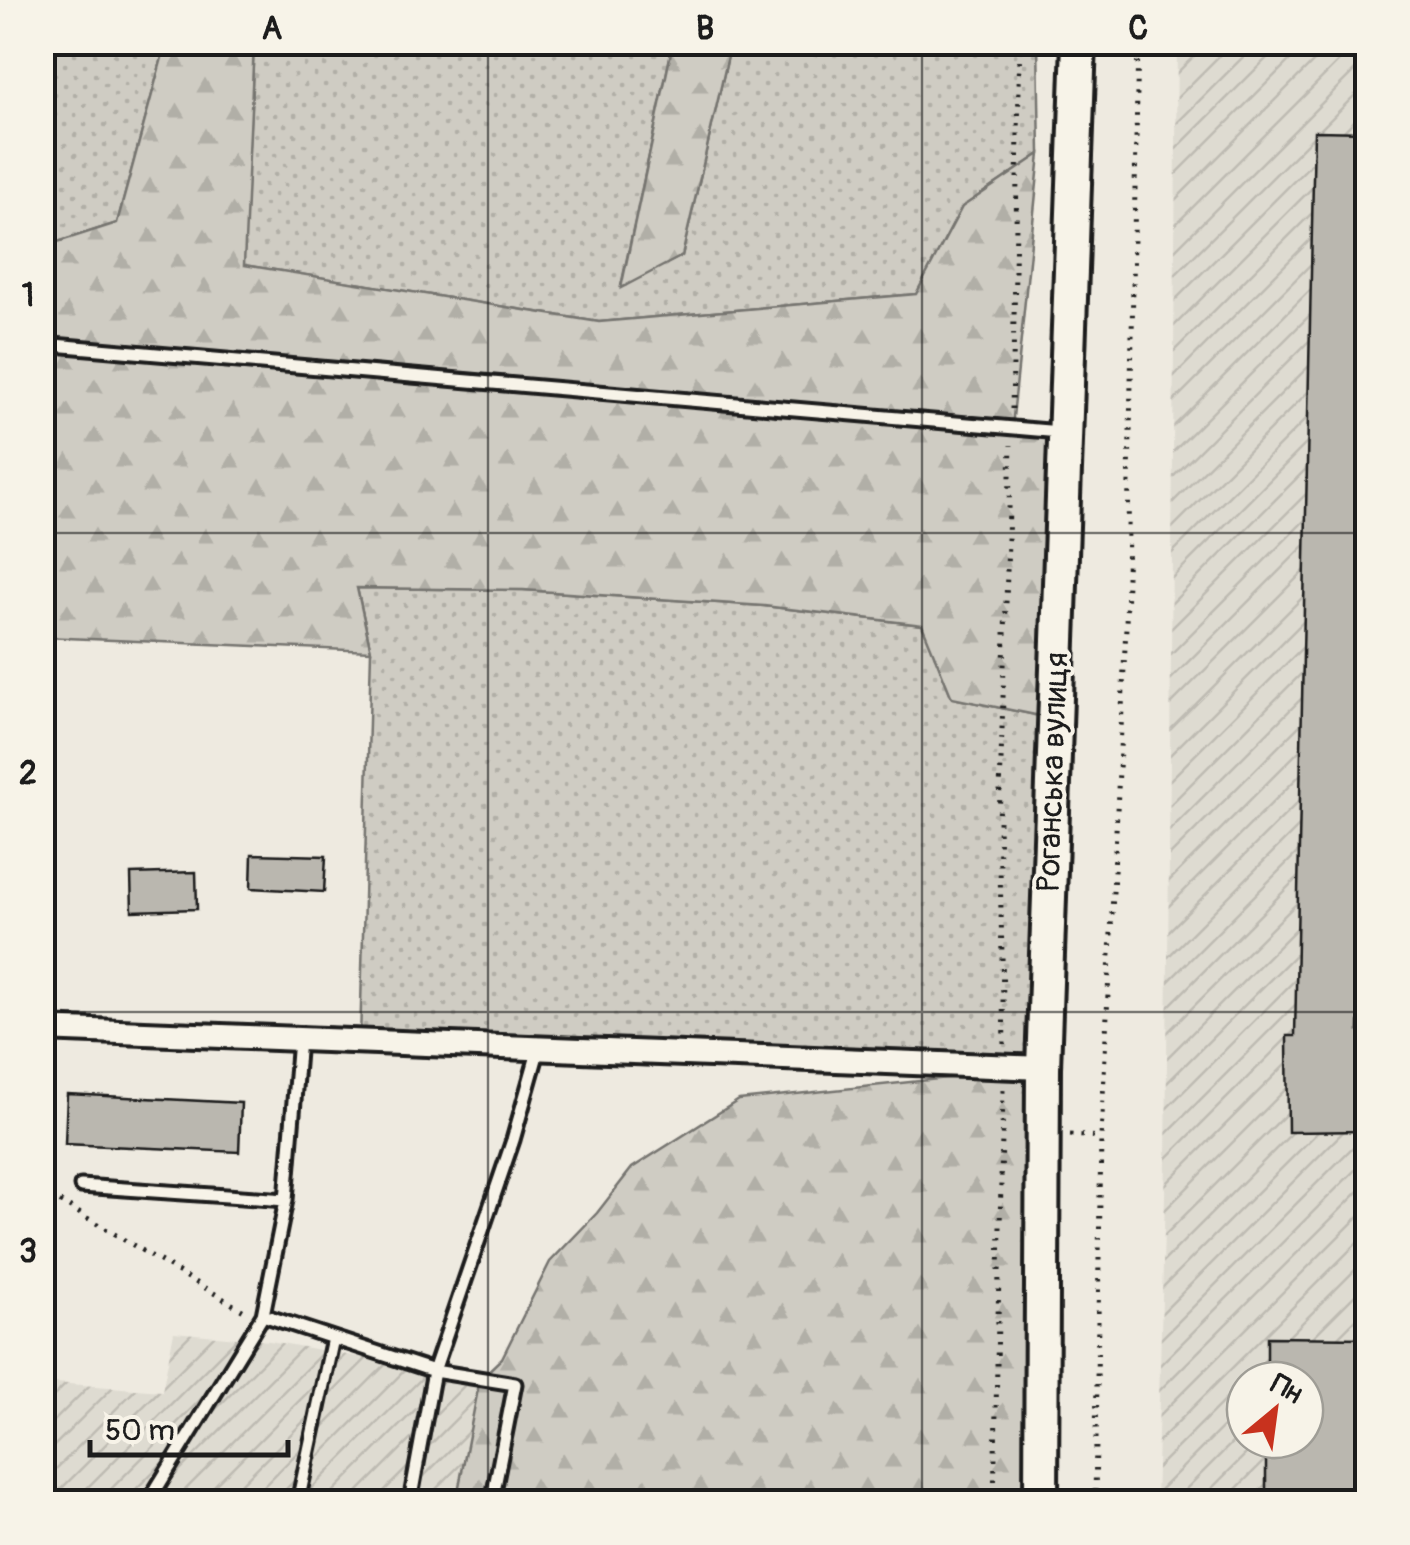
<svg xmlns="http://www.w3.org/2000/svg" width="1410" height="1545" viewBox="0 0 1410 1545" font-family="Pangolin,sans-serif">
	<style>
		.industrial { fill: url(#industrial-furrows); fill-rule: evenodd }
		.grass { fill: url(#grass-dots); stroke: #767470; stroke-width: 2.5 }
		.forest { fill: url(#forest-firs); stroke: #767470; stroke-width: 2.5 }
		.building { fill: #bab7af; stroke: #1c1c1c; stroke-width: 2.5 }
		.lines { fill: none; stroke-linecap: round; stroke-linejoin: round }
		.service-casing { stroke: #1c1c1c; stroke-width: 19 }
		.minor-casing { stroke: #1c1c1c; stroke-width: 30 }
		.secondary-casing { stroke: #1c1c1c; stroke-width: 40 }
		.path { stroke: #1c1c1c; stroke-width: 5; stroke-dasharray: 2.5 8; stroke-linecap: butt }
		.service { stroke: #f7f3e8; stroke-width: 11 }
		.minor { stroke: #f7f3e8; stroke-width: 22 }
		.secondary { stroke: #f7f3e8; stroke-width: 32 }
		.grid { fill: none; stroke: #1c1c1c; stroke-width: 2.5; stroke-opacity: 0.55 }
		.labels { text-anchor: middle; dominant-baseline: central; stroke-width: 8; stroke-linejoin: round; paint-order: stroke }
		.street-label { font-size: 32px; fill: #1c1c1c; stroke: #f7f3e8 }
		.neatline { fill: none; stroke: #1c1c1c; stroke-width: 4 }
		.grid-label { font-size: 32px; text-anchor: middle; font-weight: bold; fill: #1c1c1c }
	</style>
	<defs>
		<pattern id="industrial-furrows" width="10" height="10" patternUnits="userSpaceOnUse" patternTransform="scale(2.5)"><rect width="10" height="10" fill="#dedbd1"/><path d="M-1 1l2-2M0 10L10 0M9 11l2-2" fill="none" stroke="#bebbb3"/></pattern>
		<pattern id="grass-dots" width="8" height="8" patternUnits="userSpaceOnUse" patternTransform="scale(2.5)"><rect width="8" height="8" fill="#cfccc3"/><path d="M2 2h.1M6 6h.1" fill="none" stroke="#b1afa7" stroke-width="1.8" stroke-linecap="round"/></pattern>
		<pattern id="forest-firs" width="22" height="20" patternUnits="userSpaceOnUse" patternTransform="scale(2.5)"><rect width="22" height="20" fill="#cfccc3"/><path d="M5 1l3.5 6h-7zM16 11l3.5 6h-7z" fill="#b1afa7"/></pattern>
	</defs>
	<rect width="100%" height="100%" fill="#eeeae0"/>
	<filter id="ink" filterUnits="userSpaceOnUse"><feTurbulence type="fractalNoise" baseFrequency=".01" numOctaves="2"/><feDisplacementMap in="SourceGraphic" scale="20" xChannelSelector="R" yChannelSelector="G"/><feConvolveMatrix kernelMatrix="1 2 1 2 8 2 1 2 1" color-interpolation-filters="sRGB"/></filter>
	<g filter="url(#ink)">
		<path class="industrial" d="M1177,43H1367V1502H1156L1166,1162ZM1245,1380H1305V1440H1245Z
			M174,1332L270,1341L480,1379L456,1502H43L42,1382L162,1391Z"/>
		<path class="grass" d="M42,43H166L117,223L43,247Z
			M254,43H673L621,286L682,256L731,43H1038L1040,154L962,207L917,294L599,322L243,265Z
			M357,588L523,590L764,606L923,625L952,698L1055,719L1043,1068L360,1041L371,651Z"/>
		<path class="forest" d="M166,43H254L244,265L599,322L916,294L962,207L1040,154L1012,427L1065,432L1055,719L952,698L922,625L764,606L523,590L357,588L371,651L43,637L42,247L117,223Z
			M673,43H731L682,256L621,288Z
			M1043,1068L1041,1502H456L480,1379L502,1358L550,1262L597,1213L632,1168L739,1100Z"/>
		<path class="building" d="M1314,131L1368,132V926H1361L1359,1031L1368,1032V1131L1288,1132L1287,1036H1295Z
			M252,854L326,856L324,892L251,888Z
			M196,872L197,909L132,911L131,874Z
			M67,1094L241,1103L239,1152L65,1144Z
			M1267,1337L1368,1338V1502H1266V1440H1305V1380H1267Z"/>
		<g class="lines">
			<defs>
				<path id="service" d="M42,344L1060,432
					M81,1186L286,1200L299,1039
					M286,1200L263,1315L434,1371L515,1384L492,1502
					M152,1502L155,1491L263,1315
					M298,1502L333,1338
					M410,1502L434,1371L513,1140L539,1048"/>
				<path id="minor" d="M42,1029L1043,1068"/>
				<path id="secondary" d="M1041,1502L1043,1068L1079,42"/>
			</defs>
			<use href="#service" class="service-casing"/>
			<use href="#minor" class="minor-casing"/>
			<use href="#secondary" class="secondary-casing"/>
			<path class="path" d="M1012,409L1020,42
				M1004,1044L999,824L1011,445
				M1070,1135L1101,1137
				M42,1191L244,1311
				M994,1502L1003,1090
				M1095,1502L1101,1137L1126,627L1138,42"/>
			<use href="#service" class="service"/>
			<use href="#minor" class="minor"/>
			<use href="#secondary" class="secondary"/>
		</g>
	</g>
	<path class="grid" d="M488,42V1502M922,42V1502M42,533H1368M42,1012H1368"/>
	<g class="labels">
		<g class="street-label">
			<text transform="translate(1053 772) rotate(-88)">Роганська вулиця</text>
		</g>
	</g>
	<rect width="1410" height="1545" fill="none" stroke="#f7f3e8" stroke-width="110"/>
	<g transform="translate(1275 1410) rotate(29)"><circle r="48" fill="#f7f3e8" stroke="#9f9d96" stroke-width="2.5"/>
	<path d="M0-8L18 38L0 25L-18 38Z" fill="#c8321e"/>
	<text y="-15" font-size="28" font-weight="bold" text-anchor="middle" fill="#1c1c1c">Пн</text>
	</g>
	<path d="M90 1440v15h198v-15" fill="none" stroke="#1c1c1c" stroke-width="5"/>
	<text x="105" y="1440" font-size="30" fill="#1c1c1c" stroke="#f7f3e8" stroke-width="8" paint-order="stroke">50 m</text>
	<rect x="55" y="55" width="1300" height="1435" class="neatline"/>
	<g class="grid-label">
		<text x="272" y="39">A</text>
		<text x="705" y="39">B</text>
		<text x="1138" y="39">C</text>
		<text x="28" y="306">1</text>
		<text x="28" y="784">2</text>
		<text x="28" y="1262">3</text>
	</g>
</svg>
